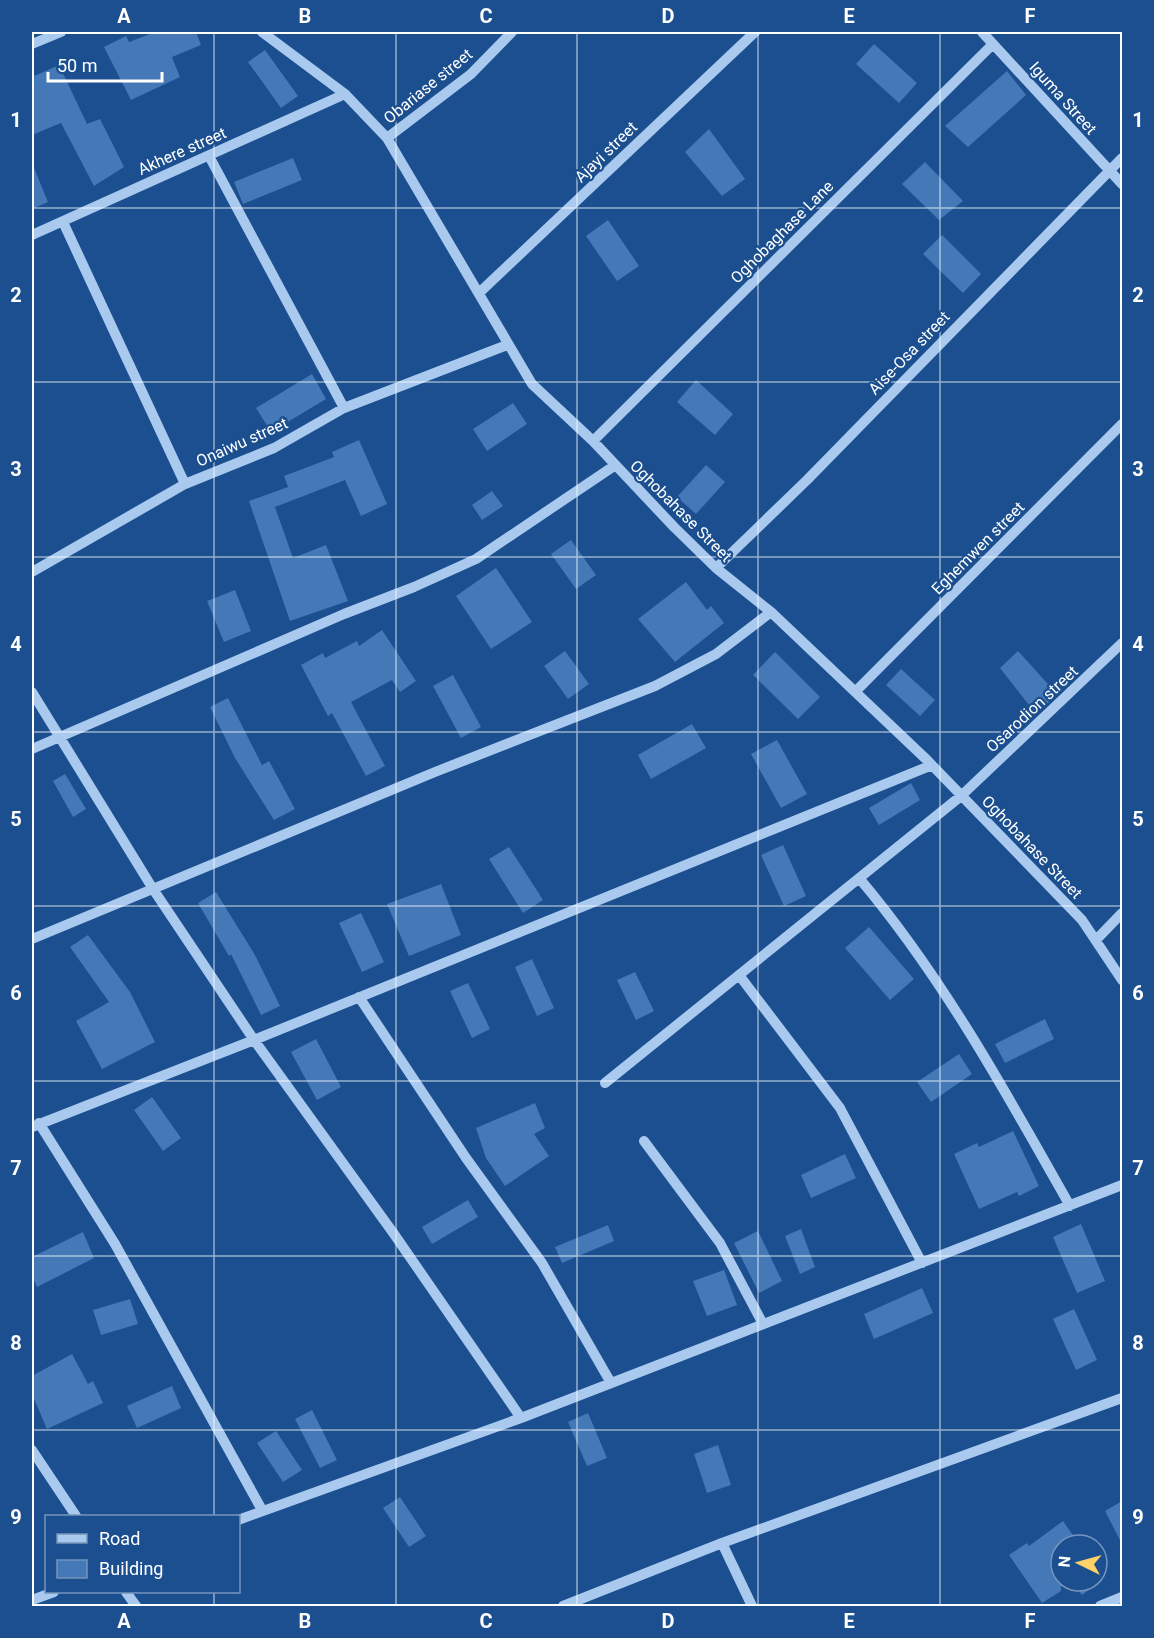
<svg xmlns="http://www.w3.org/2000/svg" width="1154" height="1638" viewBox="0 0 1154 1638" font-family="Roboto,sans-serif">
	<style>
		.building { fill: #4478b7 }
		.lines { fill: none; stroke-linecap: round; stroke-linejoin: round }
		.minor { stroke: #a9c9ee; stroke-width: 10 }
		.grid { fill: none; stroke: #fff; stroke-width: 1.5; stroke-opacity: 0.55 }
		.labels { text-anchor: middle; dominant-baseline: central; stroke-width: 4.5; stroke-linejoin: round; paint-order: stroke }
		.street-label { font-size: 16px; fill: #fff; stroke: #1b4f8f }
		.neatline { fill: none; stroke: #fff; stroke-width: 2 }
		.grid-label { font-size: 20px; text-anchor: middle; font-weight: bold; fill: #fff }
	</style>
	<rect width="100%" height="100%" fill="#1b4f8f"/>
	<path class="building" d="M155,32H196L201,45L172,57L180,77L131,100L104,47L126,36L129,42Z
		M874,44L917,83L899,103L856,64Z
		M265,50L298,96L281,108L248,62Z
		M59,65L87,124L100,119L124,167L94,186L61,123L32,135V77Z
		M1007,71L1026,95L968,147L945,126Z
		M709,129L745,179L722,196L685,152Z
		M293,158L302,180L243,204L234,182Z
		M925,162L963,201L939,220L902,184Z
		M32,163L48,202L32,209Z
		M608,220L639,266L617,281L586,236Z
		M942,235L981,274L963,293L923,254Z
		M312,374L326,399L271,432L256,408Z
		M696,380L733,414L715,435L677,402Z
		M513,403L527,424L487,451L473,429Z
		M359,440L387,504L361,516L345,480L275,507L293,558L326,545L348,601L290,621L249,501L288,487L284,476L334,457L332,452Z
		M706,465L725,482L696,514L677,497Z
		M492,491L503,506L482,520L472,505Z
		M571,540L596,575L576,589L551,554Z
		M496,568L532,622L491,649L456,596Z
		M686,582L707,610L711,606L724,623L675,662L638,619Z
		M235,590L251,631L224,642L207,601Z
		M382,630L416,681L400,692L392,680L351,702L385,766L366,776L332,713L328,716L301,665L323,653L325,658L357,641L359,646Z
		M565,651L589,684L568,699L544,666Z
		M1018,651L1057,694L1036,714L1000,668Z
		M775,652L820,697L798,719L753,675Z
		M901,669L935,700L920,716L886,685Z
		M453,675L481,727L461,738L433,686Z
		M228,698L262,765L269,761L295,809L274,820L235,758L210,707Z
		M692,724L706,748L651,779L638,755Z
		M777,740L807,794L781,808L751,754Z
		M65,774L86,809L73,817L53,781Z
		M911,783L920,800L879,825L869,808Z
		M783,845L806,896L784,906L761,855Z
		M509,847L543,900L523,913L489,859Z
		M441,884L461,935L409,956L387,904Z
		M216,892L255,955L280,1006L261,1015L231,954L229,956L198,903Z
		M361,913L384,962L362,972L339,923Z
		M869,927L914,979L890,1000L845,948Z
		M88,935L130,992L155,1042L102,1069L76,1021L109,1002L70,947Z
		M532,959L554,1008L537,1016L515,967Z
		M635,972L654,1011L636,1020L617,980Z
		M468,983L490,1029L472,1038L450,991Z
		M1045,1019L1054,1039L1005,1063L995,1044Z
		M316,1039L341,1087L317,1100L291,1052Z
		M959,1054L972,1074L931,1102L917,1082Z
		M152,1097L181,1138L163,1151L134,1110Z
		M535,1103L545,1128L534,1134L549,1156L505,1186L486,1158L476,1128Z
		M1013,1131L1039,1186L1019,1196L1017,1192L979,1209L954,1154L977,1143L979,1147Z
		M845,1154L856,1178L811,1198L801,1175Z
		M468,1200L478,1217L432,1244L422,1227Z
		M1081,1224L1105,1281L1077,1293L1053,1237Z
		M608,1225L614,1241L562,1263L555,1247Z
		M801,1229L815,1267L800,1274L785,1236Z
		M758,1231L782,1281L759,1293L734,1243Z
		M83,1232L94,1258L37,1287L32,1276V1257Z
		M724,1270L737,1305L707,1316L693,1281Z
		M922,1288L933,1313L874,1339L864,1314Z
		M130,1299L138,1324L101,1335L93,1310Z
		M1074,1309L1097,1360L1076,1370L1053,1319Z
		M72,1354L88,1384L93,1381L103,1403L47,1429L32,1394V1376Z
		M172,1386L181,1408L137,1428L127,1406Z
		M312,1410L337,1460L320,1468L295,1419Z
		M588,1413L607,1458L587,1466L568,1422Z
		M276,1431L302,1470L283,1482L257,1443Z
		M718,1445L731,1485L707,1493L694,1454Z
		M400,1497L426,1536L409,1547L383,1508Z
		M1122,1501V1544L1105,1511Z
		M1063,1521L1080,1545H1061V1591L1042,1603L1009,1555L1027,1543L1029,1546Z
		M1072,1581H1101L1082,1595Z"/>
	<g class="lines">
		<path class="minor" d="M262,32L345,94L387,138L532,384L593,441L674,527L716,568L771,612L927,760L1082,920L1122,980
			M982,32L1122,184
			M32,44L61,32
			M387,138L471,74L512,32
			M209,156L344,408
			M63,222L185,484
			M32,235L345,94
			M479,293L755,32
			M593,441L993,44
			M716,568L807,480L1122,158
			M32,572L185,484L274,448L344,408L507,345
			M32,692L153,889L254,1040L394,1234L521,1418
			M855,692L1122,424
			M32,749L344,614L414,587L476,559L614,466
			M859,878C942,976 1007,1094 1070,1206
			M32,939L435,772L655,686L716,654L771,612
			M1096,940L1122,913
			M739,975L840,1108L922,1263
			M359,997L466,1158L542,1263L611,1383
			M605,1083L961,796L1122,643
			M39,1123L115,1244L262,1510
			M32,1127L254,1040L932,765
			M644,1141L720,1243L763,1324
			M32,1450L76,1516
			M238,1520L521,1418L1122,1185
			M722,1543L752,1606
			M126,1592L136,1606
			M32,1600L54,1592
			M563,1606L722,1543L1122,1398
			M1100,1606L1122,1597"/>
	</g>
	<path class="grid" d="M214,32V1516M396,32V1606M577,32V1606M758,32V1606M940,32V1606M32,208H1122M32,382H1122M32,557H1122M32,732H1122M32,906H1122M32,1081H1122M32,1256H1122M32,1430H1122M214,1592V1606"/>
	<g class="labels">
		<g class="street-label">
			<text transform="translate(428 86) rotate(-39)">Obariase street</text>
			<text transform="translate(1063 98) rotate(48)">Iguma Street</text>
			<text transform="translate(182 151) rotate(-24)">Akhere street</text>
			<text transform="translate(606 152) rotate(-44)">Ajayi street</text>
			<text transform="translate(782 232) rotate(-45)">Oghobaghase Lane</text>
			<text transform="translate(909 353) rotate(-46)">Aise-Osa street</text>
			<text transform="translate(242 442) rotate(-24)">Onaiwu street</text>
			<text transform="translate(681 511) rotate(45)">Oghobahase Street</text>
			<text transform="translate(978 548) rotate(-45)">Eghemwen street</text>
			<text transform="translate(1032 709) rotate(-43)">Osarodion street</text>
			<text transform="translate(1032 847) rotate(46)">Oghobahase Street</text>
		</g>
	</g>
	<rect width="1154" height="1638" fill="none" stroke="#1b4f8f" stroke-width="66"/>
	<rect x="45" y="1515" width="195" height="78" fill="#1b4f8f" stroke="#7695bc" stroke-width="1.5"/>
	<rect x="57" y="1534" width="30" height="9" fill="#a9c9ee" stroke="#7695bc" stroke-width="1.5"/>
	<text x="99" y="1545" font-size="18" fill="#ffffff">Road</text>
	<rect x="57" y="1560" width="30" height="18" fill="#4478b7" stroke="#7695bc" stroke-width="1.5"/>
	<text x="99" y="1575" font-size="18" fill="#ffffff">Building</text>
	<g transform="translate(1079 1563) rotate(275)"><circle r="28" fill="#1b4f8f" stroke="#7695bc" stroke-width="1.5"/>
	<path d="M0-4.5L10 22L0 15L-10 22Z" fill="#ffd166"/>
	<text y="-9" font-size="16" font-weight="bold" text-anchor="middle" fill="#ffffff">N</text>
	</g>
	<path d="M48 72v9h114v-9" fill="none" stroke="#ffffff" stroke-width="3"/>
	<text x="57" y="72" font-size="18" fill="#ffffff" stroke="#1b4f8f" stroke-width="4.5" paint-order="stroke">50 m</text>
	<rect x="33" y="33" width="1088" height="1572" class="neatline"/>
	<g class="grid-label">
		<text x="124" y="23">A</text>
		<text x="305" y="23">B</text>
		<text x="486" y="23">C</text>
		<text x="668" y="23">D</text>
		<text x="849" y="23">E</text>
		<text x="1030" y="23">F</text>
		<text x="16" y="127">1</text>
		<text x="1138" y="127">1</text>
		<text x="16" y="302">2</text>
		<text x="1138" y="302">2</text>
		<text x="16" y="476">3</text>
		<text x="1138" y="476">3</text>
		<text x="16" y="651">4</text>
		<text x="1138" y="651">4</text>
		<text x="16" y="826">5</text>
		<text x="1138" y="826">5</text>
		<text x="16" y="1000">6</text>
		<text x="1138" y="1000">6</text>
		<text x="16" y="1175">7</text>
		<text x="1138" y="1175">7</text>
		<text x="16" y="1350">8</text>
		<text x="1138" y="1350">8</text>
		<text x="16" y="1524">9</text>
		<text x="1138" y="1524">9</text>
		<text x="124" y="1628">A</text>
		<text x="305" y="1628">B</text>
		<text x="486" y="1628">C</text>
		<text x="668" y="1628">D</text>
		<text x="849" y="1628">E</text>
		<text x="1030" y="1628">F</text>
	</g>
</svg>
